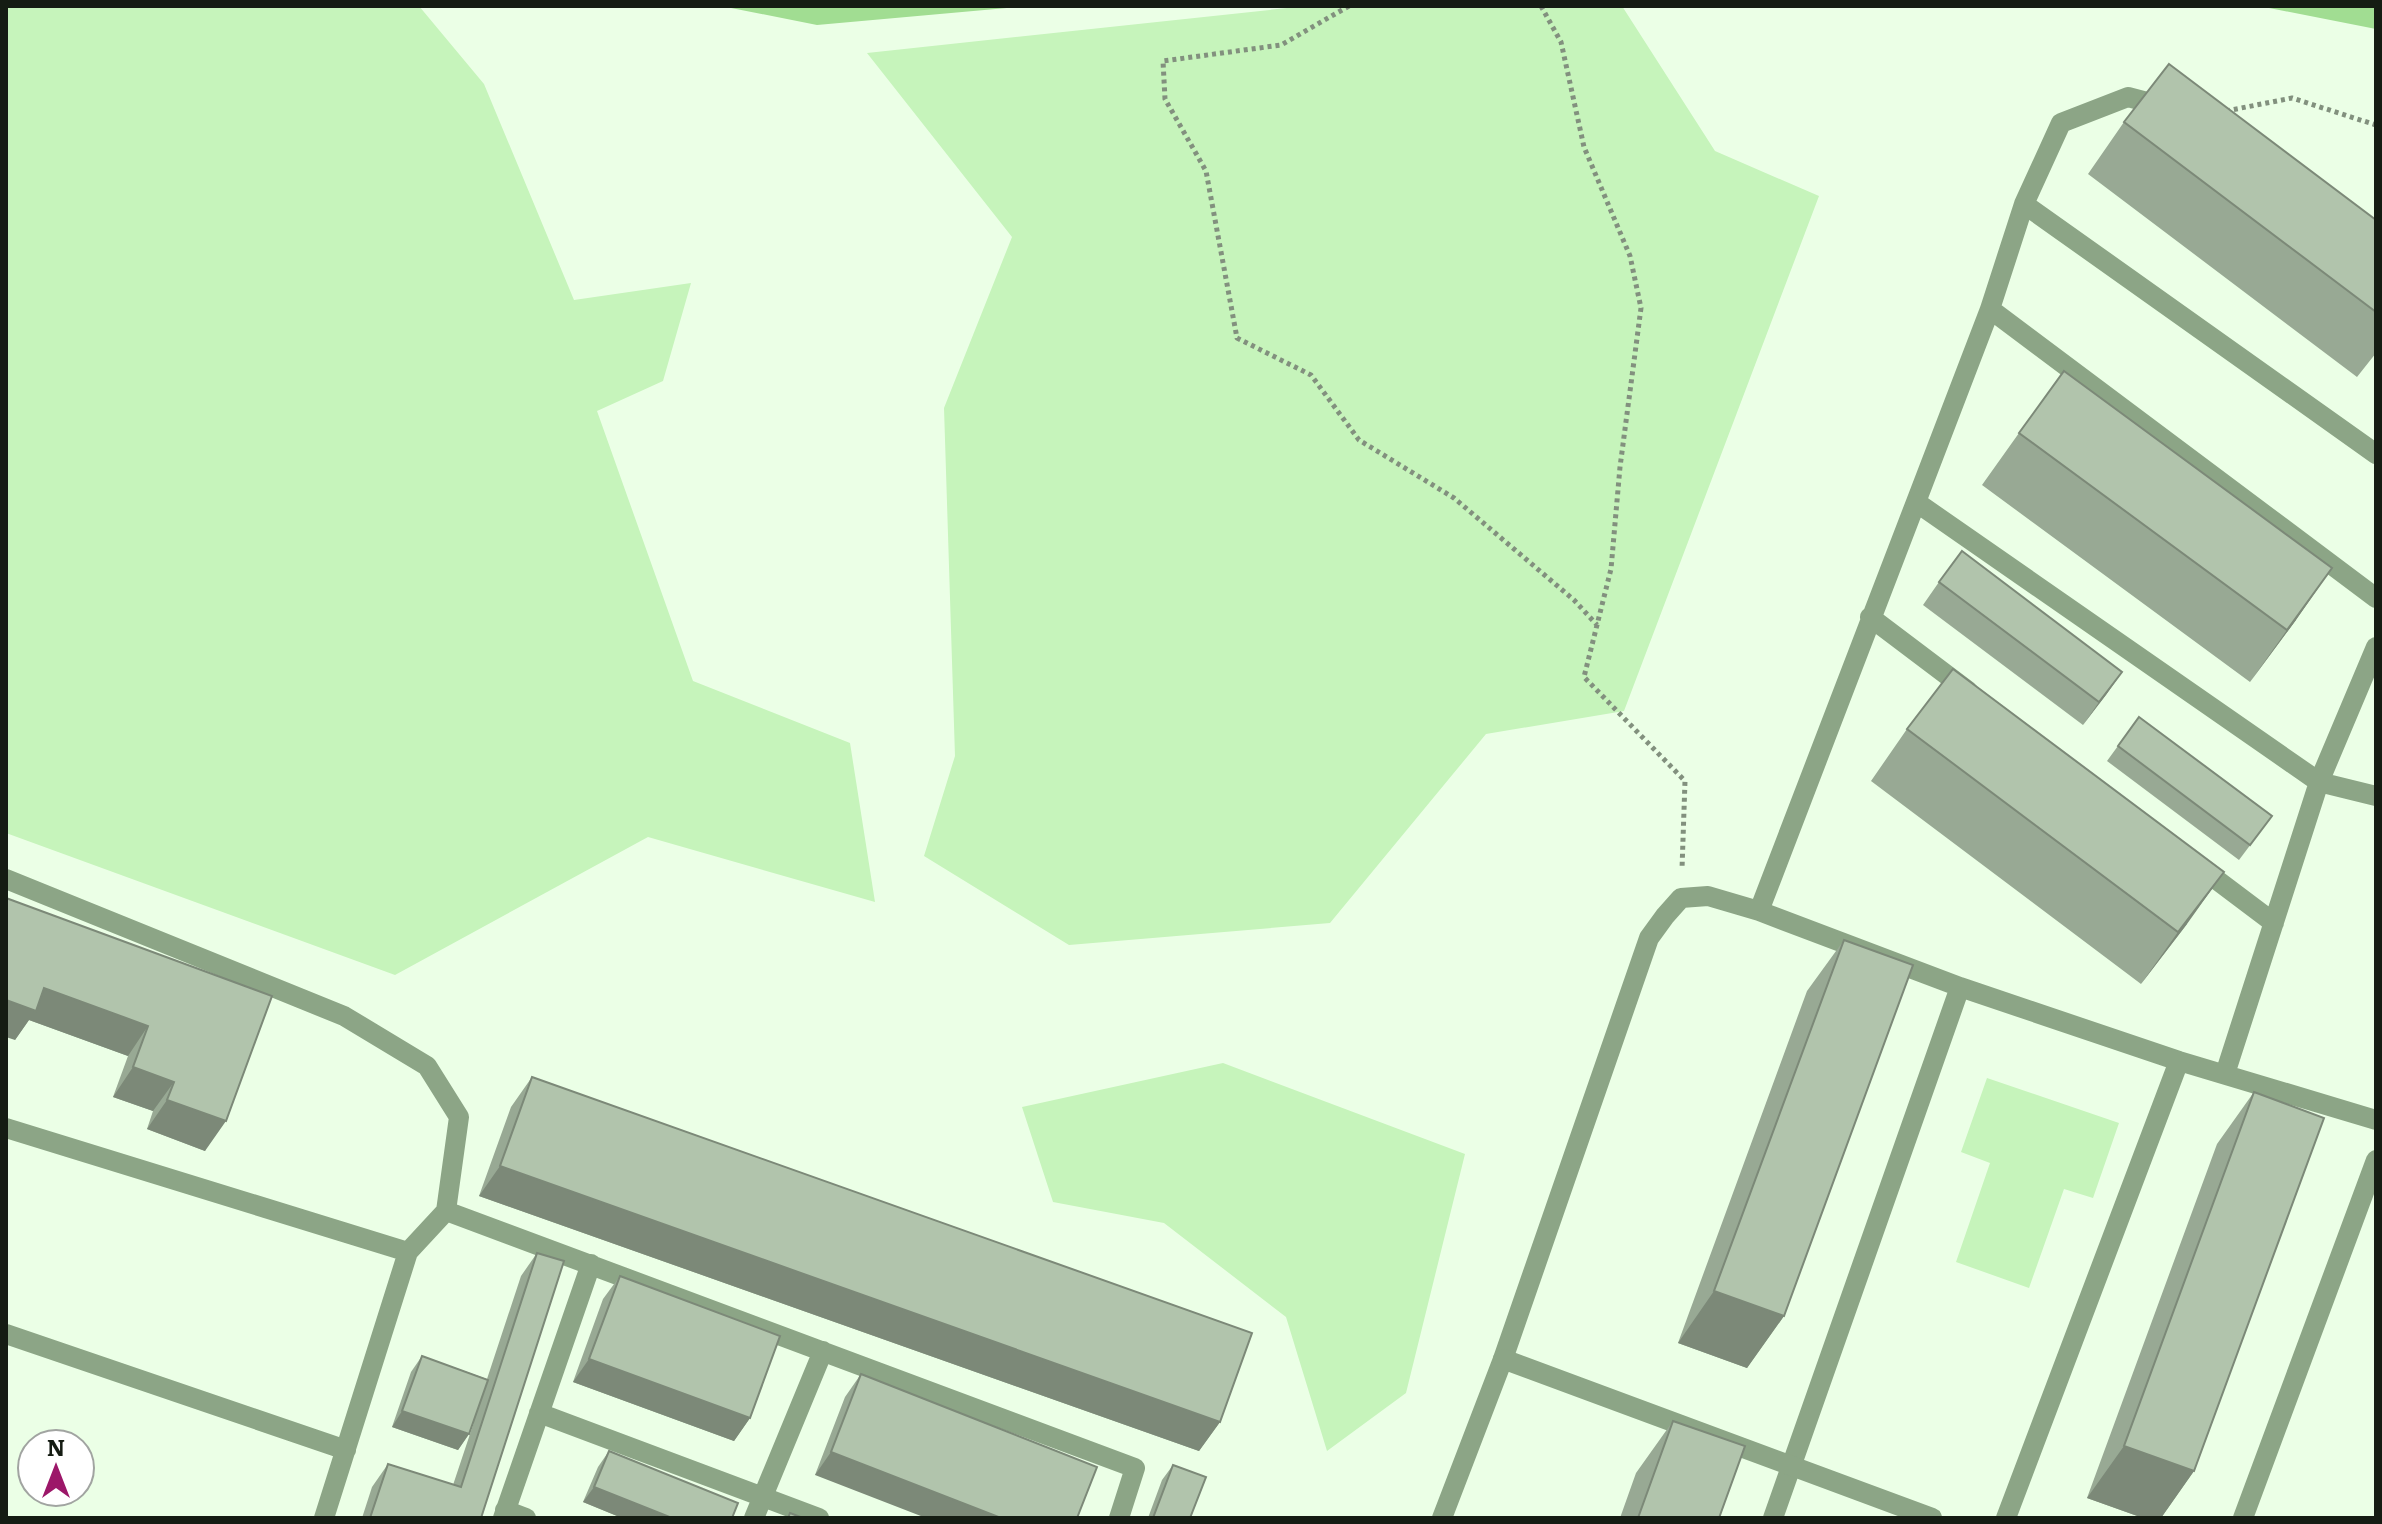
<svg xmlns="http://www.w3.org/2000/svg" width="2382" height="1524" viewBox="0 0 2382 1524" font-family="Literata,serif">
	<style>
		.green { fill: #c6f4bb }
		.water { fill: #a1dd92 }
		.lines { fill: none; stroke-linecap: round; stroke-linejoin: round }
		.path { stroke: #82907e; stroke-width: 5; stroke-dasharray: 4 4; stroke-linecap: butt }
		.lane { stroke: #8ca586; stroke-width: 20 }
		.street { stroke: #8ca586; stroke-width: 20 }
		.wall { fill: #98a994 }
		.shaded-wall { fill: #7c8978 }
		.building { fill: #b1c4ac; stroke: #7c8978; stroke-width: 2 }
	</style>
	<rect width="100%" height="100%" fill="#ebffe6"/>
	<path class="green" d="M6,6H419L484,84L574,300L691,283L663,381L597,411L693,681L850,743L875,902L648,837L395,975L6,833Z
		M1306,6H1622L1715,151L1819,196L1624,711L1486,734L1330,923L1069,945L924,856L955,756L944,408L1012,237L867,53Z
		M1223,1063L1465,1154L1406,1393L1327,1451L1286,1317L1164,1223L1053,1202L1022,1107Z
		M1987,1078L2119,1123L2093,1198L2064,1189L2029,1288L1956,1262L1990,1163L1961,1152Z"/>
	<path class="water" d="M721,6H1030L817,25Z
		M2259,6H2376V29Z"/>
	<g class="lines">
		<path class="path" d="M1349,6L1281,45L1163,61L1165,99L1206,171L1237,338L1311,375L1359,440L1454,498L1574,600L1597,625
			M1541,6L1561,42L1584,147L1630,256L1641,308L1620,467L1611,569L1584,677L1685,781L1682,869
			M2226,111L2292,98L2376,125"/>
		<path class="lane" d="M2024,204L2376,454
			M1990,309L2376,598
			M1916,502L1990,309L2024,204L2061,123L2128,97L2166,107
			M1870,617L1968,691
			M2197,865L2274,923
			M6,879L344,1016L427,1066L459,1117L446,1211L408,1252L324,1518
			M1759,911L1916,502L2319,782L2376,796
			M2225,1074L2319,782L2376,647
			M6,1128L408,1252
			M446,1211L1135,1468L1119,1518
			M6,1334L346,1450
			M1503,1359L1649,938L1665,916L1681,898L1708,896L1759,911L1960,987L2179,1061L2376,1120
			M539,1413L819,1518
			M505,1510L526,1518
			M503,1518L591,1264
			M754,1518L823,1351
			M1773,1518L1960,987
			M2006,1518L2179,1061
			M2243,1518L2376,1160"/>
		<path class="street" d="M1442,1518L1503,1359L1932,1518"/>
	</g>
	<path class="wall" d="M2124,122L2376,220V353L2357,377L2088,174Z
		M2019,433L2296,620L2250,682L1982,485Z
		M1939,582L2122,672L2083,725L1923,605Z
		M2139,717L2272,816L2239,860L2107,761Z
		M1907,729L2187,924L2141,984L1871,781Z
		M6,898L272,996L205,1151L147,1129L153,1111L113,1097L128,1056L29,1020L15,1040Z
		M1844,940L1784,1316L1747,1368L1678,1343L1807,991Z
		M532,1077L1220,1422L1199,1451L479,1196L511,1107Z
		M2254,1092L2194,1471L2161,1518H2143L2087,1498L2217,1144Z
		M537,1253L481,1518H362L372,1487L388,1464L453,1485L474,1422L469,1434L458,1450L392,1427L411,1372L422,1356L487,1379L521,1276Z
		M620,1276L750,1418L734,1441L573,1382L603,1299Z
		M861,1374L1097,1467L815,1475L845,1397Z
		M1673,1421L1719,1518H1620L1636,1473Z
		M609,1451L732,1518H622L583,1502L598,1467Z
		M1173,1465L1190,1518H1148L1162,1480Z"/>
	<path class="shaded-wall" d="M2332,568L2296,620L2250,682L2287,630Z
		M2122,672L2106,695L2083,725L2099,702Z
		M2224,872L2187,924L2141,984L2178,932Z
		M44,988L148,1026L128,1056L29,1020L15,1040L6,1037V1000Z
		M133,1067L174,1082L153,1111L113,1097Z
		M167,1100L226,1121L205,1151L147,1129Z
		M500,1166L1220,1422L1199,1451L479,1196Z
		M1714,1291L1784,1316L1747,1368L1678,1343Z
		M589,1359L750,1418L734,1441L573,1382Z
		M402,1411L469,1434L458,1450L392,1427Z
		M2124,1446L2194,1471L2161,1518H2143L2087,1498Z
		M831,1452L1001,1518H926L815,1475Z
		M594,1487L672,1518H622L583,1502Z"/>
	<path class="building" d="M2169,64L2376,220V312L2124,122Z
		M2064,371L2332,568L2287,630L2019,433Z
		M1962,551L2122,672L2099,702L1939,582Z
		M1953,669L2224,872L2178,932L1907,729Z
		M2139,717L2272,816L2250,845L2118,746Z
		M6,898L272,996L226,1121L167,1100L174,1082L133,1067L148,1026L44,988L36,1011L6,1000Z
		M1844,940L1913,965L1784,1316L1714,1291Z
		M532,1077L1252,1333L1220,1422L500,1166Z
		M2254,1092L2324,1118L2194,1471L2124,1446Z
		M537,1253L564,1261L481,1518H370L388,1464L461,1487Z
		M620,1276L780,1336L750,1418L589,1359Z
		M422,1356L488,1380L469,1434L402,1411Z
		M861,1374L1097,1467L1077,1518H1001L831,1452Z
		M1673,1421L1745,1446L1719,1518H1638Z
		M609,1451L738,1503L732,1518H672L594,1487Z
		M1173,1465L1206,1477L1190,1518H1153Z
		M790,1513L803,1518H788Z"/>
	<rect width="2382" height="1524" fill="none" stroke="#151c13" stroke-width="16"/>
	<g transform="translate(56 1468)"><circle r="38" fill="#ffffff" stroke="#a1a4a1" stroke-width="2"/>
	<path d="M0-6L14 30L0 20L-14 30Z" fill="#9c1769"/>
	<text y="-12" font-size="22" font-weight="bold" text-anchor="middle" fill="#151c13">N</text>
	</g>
</svg>
